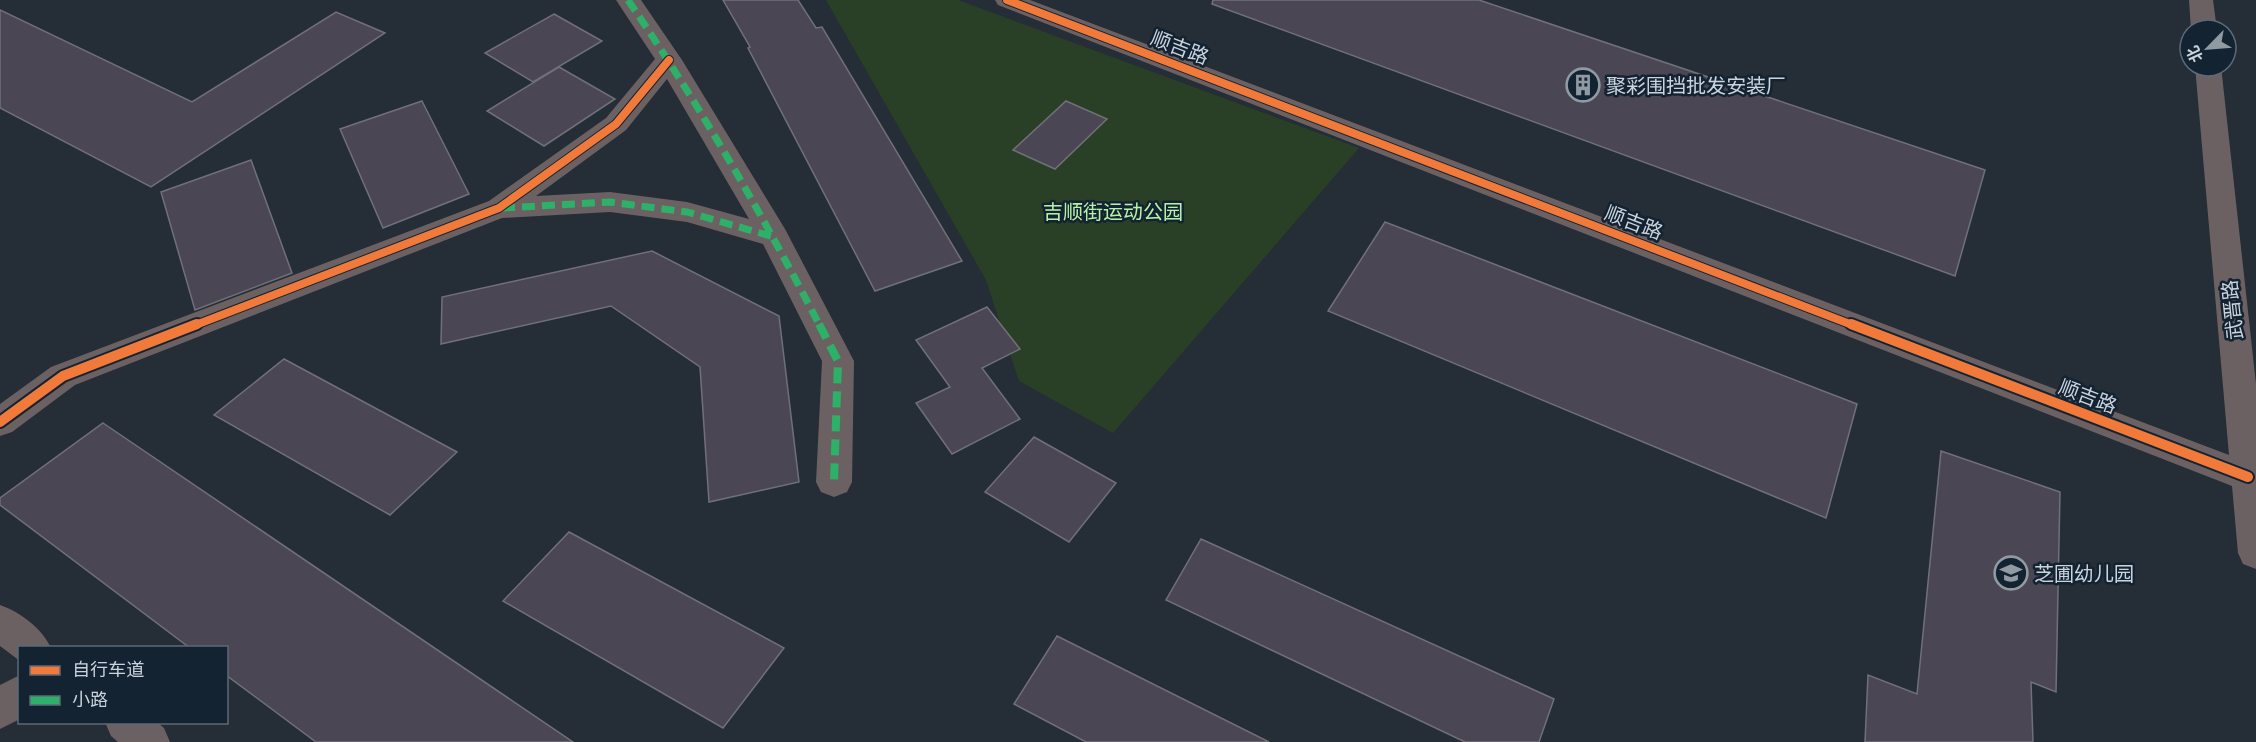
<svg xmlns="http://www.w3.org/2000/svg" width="2256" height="742" viewBox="0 0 2256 742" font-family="'Asap Condensed','Noto Sans SC',sans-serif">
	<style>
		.green { fill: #2a4026 }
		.building { fill: #4b4654; stroke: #707078; stroke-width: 1.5 }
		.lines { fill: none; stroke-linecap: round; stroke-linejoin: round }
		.minor { fill: #6c6162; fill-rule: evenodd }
		.quiet-far1 { stroke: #2db169; stroke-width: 7; stroke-dasharray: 13 7; stroke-linecap: butt }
		.quiet { stroke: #2db169; stroke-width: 8; stroke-dasharray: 16 8; stroke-linecap: butt }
		.cycleway-far1-casing { stroke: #142332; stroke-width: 10 }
		.cycleway-casing { stroke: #142332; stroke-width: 14 }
		.cycleway-far1 { stroke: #f17a3a; stroke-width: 8 }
		.cycleway { stroke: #f17a3a; stroke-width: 10 }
		.labels { text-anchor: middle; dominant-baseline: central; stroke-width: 5; stroke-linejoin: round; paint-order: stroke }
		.street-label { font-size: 20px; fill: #cad4de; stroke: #142332 }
		.poi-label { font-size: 20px; fill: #cad4de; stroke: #142332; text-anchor: start }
		.park-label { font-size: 20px; fill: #b5f3a4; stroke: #142332 }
	</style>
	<rect width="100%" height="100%" fill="#252d36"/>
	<path class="green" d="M826,0H958L1359,148L1113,433L1019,381L986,280Z"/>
	<path class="building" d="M723,0H798L816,28L822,27L962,261L875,291L748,48L750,47Z
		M1213,0H1479L1985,170L1955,276L1212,4Z
		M0,10L192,102L336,12L385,33L151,187L0,108Z
		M554,14L602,41L533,82L485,53Z
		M559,67L615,99L544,146L487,111Z
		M422,101L469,194L383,228L340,129Z
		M1066,101L1107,119L1055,169L1013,150Z
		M251,160L292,273L195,310L161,192Z
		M1385,222L1857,404L1826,518L1328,311Z
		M652,251L779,316L799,482L709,502L700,367L611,306L441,344L442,297Z
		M987,307L1020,349L982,368L1020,419L952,454L916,403L950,387L916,340Z
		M284,359L457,452L390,515L214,415Z
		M103,423L573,742H316L226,675V648H190L0,505V498Z
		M1034,437L1116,483L1069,542L985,492Z
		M1941,451L2060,492L2056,692L2031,682L2033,742H1865L1868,675L1917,694Z
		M569,532L784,648L723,728L503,601Z
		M1201,539L1554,699L1539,742H1465L1166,600Z
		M1057,636L1269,742H1086L1014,704Z"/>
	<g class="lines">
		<path class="minor" d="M616,0H641L682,60L785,229L854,361L852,482L847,492L834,497L821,492L816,482L822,361L763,244L687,222L610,212L502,218L75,385L12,432L0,436V404L51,367L489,201L606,118L655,59ZM667,79L749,219L687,202L610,192L536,196L626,130Z
			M995,0H1030L2229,455L2195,66H2221L2256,384V569L2243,564L2238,553L2232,486L998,5Z
			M2189,0H2213L2217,30H2191Z
			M0,605C20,612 42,628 51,648H20V661L0,646Z
			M20,675V719L0,729V685Z
			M105,722H157L164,728L170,742H118L111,736Z"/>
		<path class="quiet-far1" d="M628,0C699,104 762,214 820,326
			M502,208L610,202L687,212L774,237"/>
		<path class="quiet" d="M819,324L838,361L834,482"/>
		<defs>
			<path id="cycleway-far1" d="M1007,0L1855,326
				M193,326L499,208L616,124L669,60"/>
			<path id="cycleway" d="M1851,324L2248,477
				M0,422L63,376L197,324"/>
		</defs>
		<use href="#cycleway-far1" class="cycleway-far1-casing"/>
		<use href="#cycleway" class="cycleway-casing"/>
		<use href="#cycleway-far1" class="cycleway-far1"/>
		<use href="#cycleway" class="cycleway"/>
	</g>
	<defs>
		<symbol id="building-ring" viewBox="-11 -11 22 22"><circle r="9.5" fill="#142332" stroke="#909aa3" stroke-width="1.5"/><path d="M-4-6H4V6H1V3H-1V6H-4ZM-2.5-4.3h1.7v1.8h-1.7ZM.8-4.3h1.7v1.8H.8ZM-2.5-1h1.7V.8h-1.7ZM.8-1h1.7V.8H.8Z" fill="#909aa3"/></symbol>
		<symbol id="school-ring" viewBox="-11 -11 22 22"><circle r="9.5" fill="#142332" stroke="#909aa3" stroke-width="1.5"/><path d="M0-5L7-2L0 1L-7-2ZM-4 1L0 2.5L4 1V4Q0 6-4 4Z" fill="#909aa3"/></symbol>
	</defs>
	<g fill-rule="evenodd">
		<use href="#building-ring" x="1564" y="66" width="38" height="38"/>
		<use href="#school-ring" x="1992" y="554" width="38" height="38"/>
	</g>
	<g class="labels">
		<g class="street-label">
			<text transform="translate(1180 47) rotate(21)">顺吉路</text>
			<text transform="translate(1634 222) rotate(21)">顺吉路</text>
			<text transform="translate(2232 310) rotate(-96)">武晋路</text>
			<text transform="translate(2088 396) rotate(21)">顺吉路</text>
		</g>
		<g class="poi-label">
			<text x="1606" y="85">聚彩围挡批发安装厂</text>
			<text x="2034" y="573">芝圃幼儿园</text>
		</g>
		<g class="park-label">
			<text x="1113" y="211">吉顺街运动公园</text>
		</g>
	</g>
	<rect x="18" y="646" width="210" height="78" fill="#142332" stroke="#5d6a77" stroke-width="1.5"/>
	<rect x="30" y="666" width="30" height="9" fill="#f17a3a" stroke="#5d6a77" stroke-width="1.5"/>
	<text x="72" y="676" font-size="18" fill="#cad4de">自行车道</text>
	<rect x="30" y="696" width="30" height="9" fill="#2db169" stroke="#5d6a77" stroke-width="1.5"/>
	<text x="72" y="706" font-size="18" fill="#cad4de">小路</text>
	<g transform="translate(2208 48) rotate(245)"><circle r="28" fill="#142332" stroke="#5d6a77" stroke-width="1.5"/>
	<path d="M0-4.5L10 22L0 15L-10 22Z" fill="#909aa3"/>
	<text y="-9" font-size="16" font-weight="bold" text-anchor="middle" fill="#cad4de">北</text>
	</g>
</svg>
